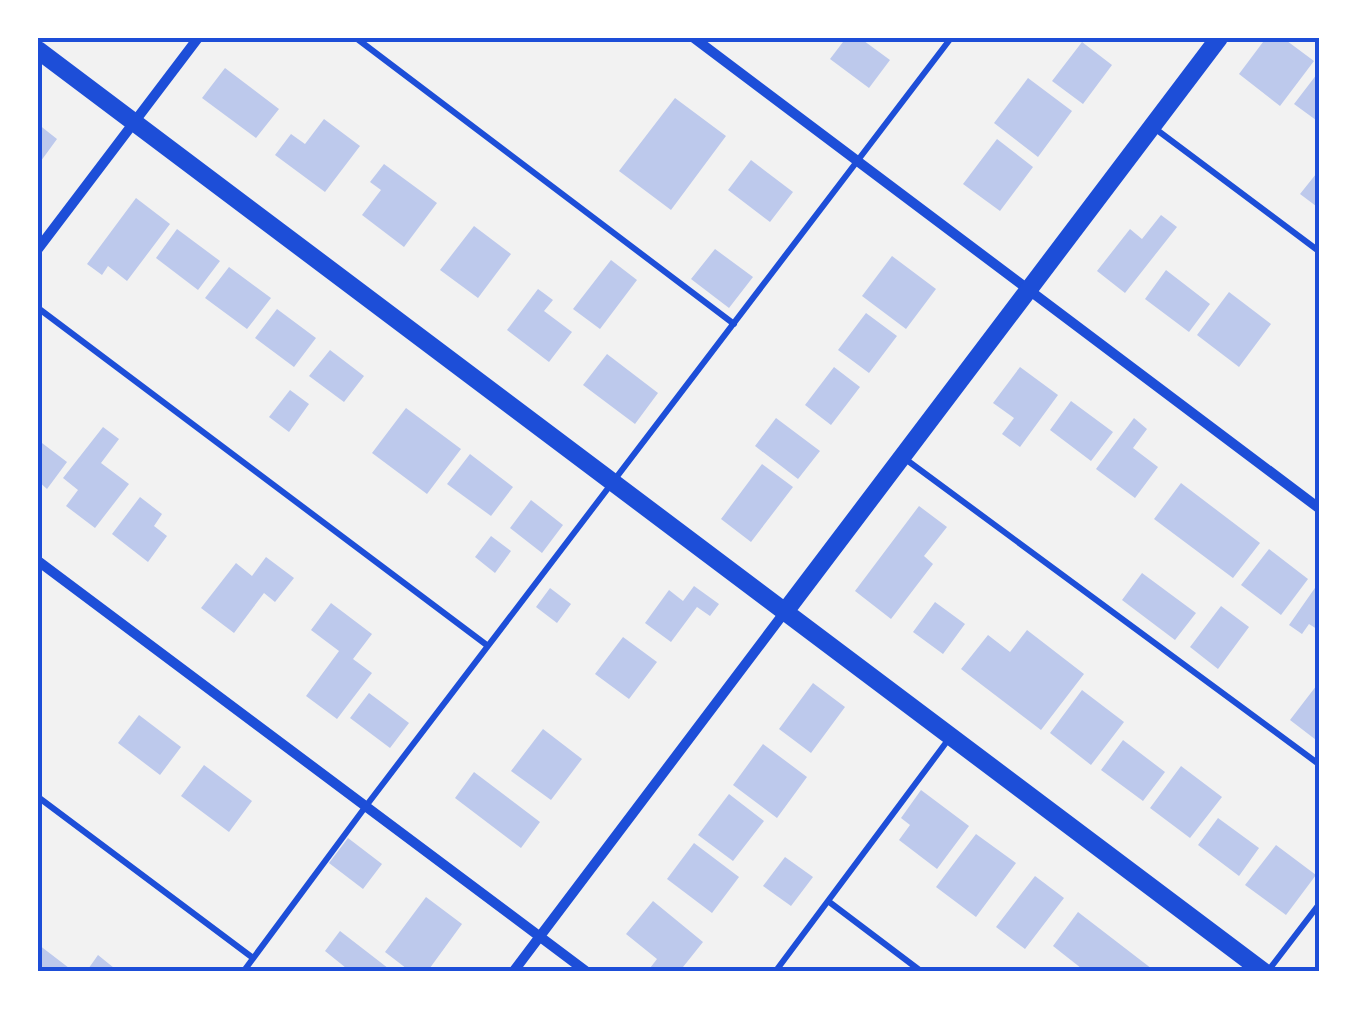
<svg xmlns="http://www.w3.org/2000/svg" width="1357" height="1009" viewBox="0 0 1357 1009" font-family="'Source Sans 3',sans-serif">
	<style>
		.building { fill: #bdc9ec }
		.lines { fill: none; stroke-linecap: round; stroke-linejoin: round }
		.service { stroke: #1d4ed8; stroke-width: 6 }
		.minor { stroke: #1d4ed8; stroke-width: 10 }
		.tertiary { stroke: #1d4ed8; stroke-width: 18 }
		.neatline { fill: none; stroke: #1d4ed8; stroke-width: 4 }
	</style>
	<rect width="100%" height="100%" fill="#f2f2f2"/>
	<path class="building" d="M846,38H860L890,60L869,88L830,59Z
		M1266,38H1283L1314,61L1280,106L1239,74Z
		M1082,42L1112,65L1083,104L1052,81Z
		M225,68L279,109L256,138L202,98Z
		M1317,74L1320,76V123L1294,104Z
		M1028,78L1072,111L1038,157L994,123Z
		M675,98L726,136L671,210L619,171Z
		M324,119L360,146L325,192L275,155L291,134L305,144Z
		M38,124L57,139L38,165Z
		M997,139L1033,167L1000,211L963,184Z
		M751,160L793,192L770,222L728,190Z
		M384,164L437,203L404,247L362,215L381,190L370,182Z
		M1320,169V209L1300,194Z
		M136,198L170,224L127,281L108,266L102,275L87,264Z
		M1161,215L1177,227L1125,293L1097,271L1130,229L1142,239Z
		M474,226L511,254L478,298L440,270Z
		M177,229L220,261L198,290L156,258Z
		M715,249L753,277L729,308L691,279Z
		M892,256L936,289L906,329L862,296Z
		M611,260L637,280L600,329L573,309Z
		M229,267L271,298L247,329L205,298Z
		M1166,270L1210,304L1189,332L1145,299Z
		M538,289L553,300L544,311L572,332L549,362L507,330Z
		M1229,292L1271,324L1239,367L1197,335Z
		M277,309L316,338L294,367L255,338Z
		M866,313L897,336L869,373L838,350Z
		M330,350L364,376L344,402L309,376Z
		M607,354L658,393L635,424L583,385Z
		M834,367L860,387L831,425L805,405Z
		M1020,367L1058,395L1020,447L1002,434L1014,418L993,403Z
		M290,390L309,404L289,432L269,417Z
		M1071,401L1113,432L1091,461L1050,430Z
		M406,408L461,449L427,494L372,453Z
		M776,418L820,451L798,479L755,446Z
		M1134,418L1147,429L1133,448L1158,467L1135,498L1096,469Z
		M103,427L119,439L101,463L129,484L95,528L66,506L78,490L63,478Z
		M38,440L67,462L47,489L38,481Z
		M470,454L513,487L491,516L447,484Z
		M762,464L793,487L751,542L721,519Z
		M1181,483L1260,543L1233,578L1154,519Z
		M140,497L162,514L154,526L167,536L148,562L112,534Z
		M531,500L563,525L542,553L510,528Z
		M919,506L947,527L924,556L933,564L891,619L855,591Z
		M491,536L511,551L495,573L475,557Z
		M1269,549L1308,579L1281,615L1241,585Z
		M266,557L294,578L275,602L264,593L234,633L201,608L236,563L252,576Z
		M1142,573L1196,613L1175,640L1122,600Z
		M1317,585L1320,587V631L1309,624L1302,634L1289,625Z
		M694,586L719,604L710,616L697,607L671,642L645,623L669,590L683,601Z
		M550,588L571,604L557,623L536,607Z
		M935,602L965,624L943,654L913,632Z
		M331,603L372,634L353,659L372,673L337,719L306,696L339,651L311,630Z
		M1221,606L1249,627L1218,669L1190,647Z
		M1027,630L1084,674L1041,730L961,669L988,635L1010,652Z
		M623,637L657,662L629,699L595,674Z
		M1320,681V743L1290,720Z
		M813,683L845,707L811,753L779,729Z
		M1082,690L1124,722L1091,765L1050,733Z
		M369,693L409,723L390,748L350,718Z
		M139,715L181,747L160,775L118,743Z
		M543,729L582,759L551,800L511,771Z
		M1123,740L1165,772L1143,801L1101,770Z
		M763,744L807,777L777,818L733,785Z
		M204,765L252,801L229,832L181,796Z
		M1181,766L1222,797L1190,838L1150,808Z
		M474,772L540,822L521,848L455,798Z
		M921,790L969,826L937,869L899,840L910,825L901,818Z
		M729,794L764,821L733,861L698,835Z
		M1218,818L1259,848L1239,876L1198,845Z
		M976,834L1016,863L976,917L936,887Z
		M348,838L382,864L363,889L329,863Z
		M694,843L739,877L712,913L667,879Z
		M1276,845L1316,875L1286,915L1245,885Z
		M785,857L813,877L791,906L763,886Z
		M1035,876L1064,898L1025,949L996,927Z
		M426,897L462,924L427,972H411L385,952Z
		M653,901L703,942L679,972H647L657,959L626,934Z
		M1078,912L1156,972H1086L1053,946Z
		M340,931L393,972H351L325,951Z
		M39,945L69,968L67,972H38Z
		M98,955L119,972H86Z"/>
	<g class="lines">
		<path class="service" d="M356,38L734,324
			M1153,127L1320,252
			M38,308L488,646
			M904,458L1320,765
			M38,797L253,958
			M828,901L922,972
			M1268,971L1320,903
			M243,972L366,806L951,38
			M775,972L948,740"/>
		<path class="minor" d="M694,38L1320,509
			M38,249L198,38
			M38,561L587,972
			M513,972L784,613"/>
		<path class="tertiary" d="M38,50L1264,972
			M784,613L1219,38"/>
	</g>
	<rect width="1357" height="1009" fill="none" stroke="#ffffff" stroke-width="80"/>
	<rect x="40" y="40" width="1277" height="929" class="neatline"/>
</svg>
